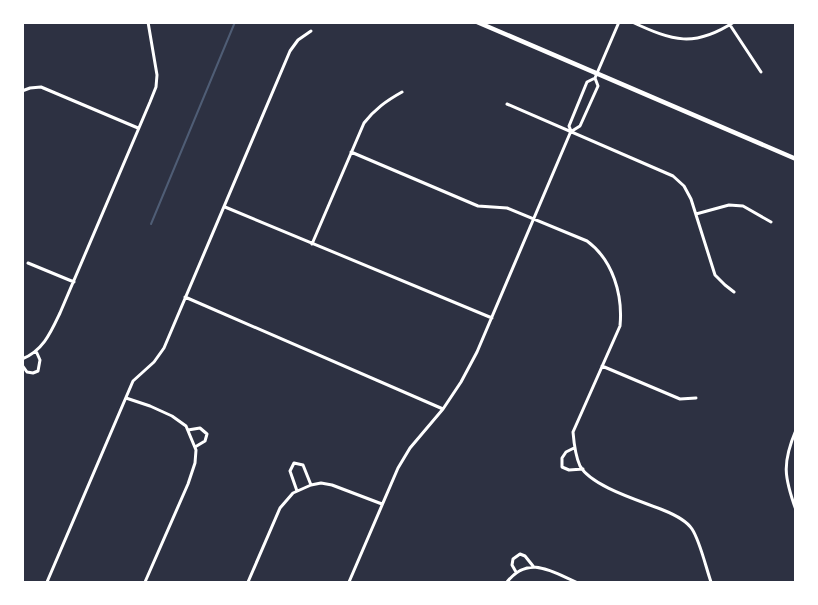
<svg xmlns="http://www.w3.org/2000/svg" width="818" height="605" viewBox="0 0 818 605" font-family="'Public Sans',sans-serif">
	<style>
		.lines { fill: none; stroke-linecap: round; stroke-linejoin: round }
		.stream { stroke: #4f5d75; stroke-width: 2 }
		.minor { stroke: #fff; stroke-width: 3 }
		.secondary { stroke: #fff; stroke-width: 4.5 }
	</style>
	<rect width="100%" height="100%" fill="#2d3142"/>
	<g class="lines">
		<path class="stream" d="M151,224L235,22"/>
		<path class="minor" d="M632,22C673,41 694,48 734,22
			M730,25L761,72
			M22,91L30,88L41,87L138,128
			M507,104L673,176L684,186L691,199L715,275L725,285L734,292
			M572,131L580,126L598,86L595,78
			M351,152L478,206L507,208L587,241C613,260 623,295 620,326L573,432C574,444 575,455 580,466C592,487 641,501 663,510C673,514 686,520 692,529C700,541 706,568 711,582
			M225,207L492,318
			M696,214L729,205L743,206L771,222
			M312,244L364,123C375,109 386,101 402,92
			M28,263L74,282
			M185,297L443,409
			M22,359C43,351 51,332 60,313L150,102L156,87L157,75L148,22
			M22,365L27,372L33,373L38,371L40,360L36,351
			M602,366L680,399L696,398
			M126,398L150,406L172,416L186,426L196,450L195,463L188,484L145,582
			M188,430L200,428L207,434L205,441L195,447
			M796,430C782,463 784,477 796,510
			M574,448L566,452L562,458V467L569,470L583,469
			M297,491L290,471L294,463L303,465L311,485
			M516,572L512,565L513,559L520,554L525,556L533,566
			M47,582L133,381L154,362L164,348L290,51L298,40L311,31
			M248,582L280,508L293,493L311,485L321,483L332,485L382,504
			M349,582L398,468L410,448L443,409L461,382L477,352L571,131L569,126L587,82L595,78L619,22
			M507,582C528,555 551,571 576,582"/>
		<path class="secondary" d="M477,22L796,159"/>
	</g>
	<rect width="818" height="605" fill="none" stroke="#ffffff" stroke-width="48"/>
</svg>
